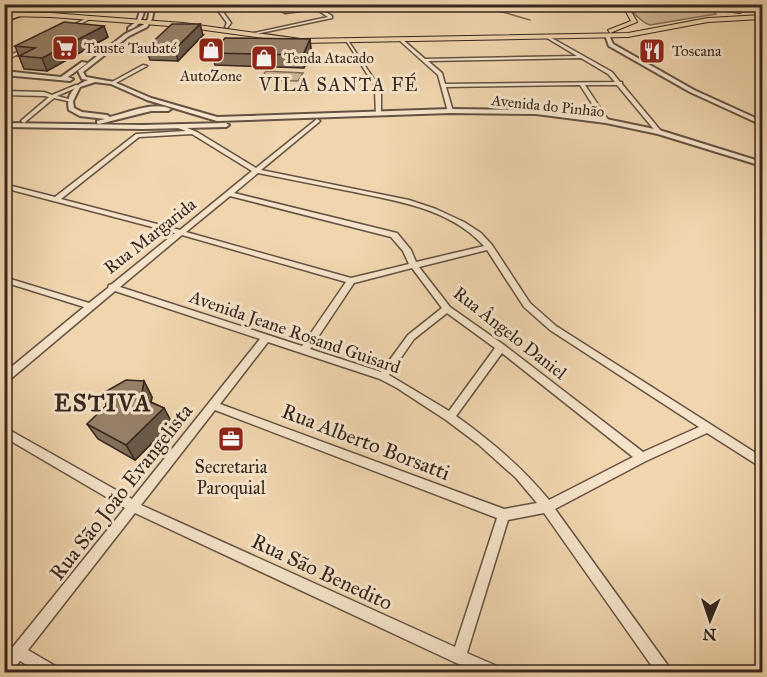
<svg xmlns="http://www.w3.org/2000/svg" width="767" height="677" viewBox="0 0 767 677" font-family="'IM FELL Great Primer',serif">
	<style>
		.green { fill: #d0b796; stroke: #836e5a; stroke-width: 1.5 }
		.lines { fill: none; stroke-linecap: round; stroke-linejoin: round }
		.stream { stroke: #806c57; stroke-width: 1.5 }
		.minor-casing { stroke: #645243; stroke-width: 3 }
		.tertiary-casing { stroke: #645243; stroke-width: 4 }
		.secondary-casing { stroke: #36261f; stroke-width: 3 }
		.primary-casing { stroke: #36261f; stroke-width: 2 }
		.minor { fill: #f5e4ca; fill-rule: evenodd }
		.tertiary { fill: #f5e4ca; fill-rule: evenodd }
		.secondary { fill: #f5e4ca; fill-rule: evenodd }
		.primary { fill: #f0d5ae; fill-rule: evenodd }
		.wall { fill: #826f5a; stroke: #36261f; stroke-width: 1.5 }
		.shaded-wall { fill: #6a5a4a; stroke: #36261f; stroke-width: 1.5 }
		.building { fill: #978169; stroke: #36261f; stroke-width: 1.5 }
		.labels { text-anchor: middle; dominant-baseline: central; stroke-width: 6; stroke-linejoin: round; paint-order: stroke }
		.far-poi-label { font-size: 15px; fill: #36261f; stroke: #f5e4ca; text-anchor: start }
		.far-street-label { font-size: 15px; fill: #36261f; stroke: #f5e4ca }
		.far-quarter-label { font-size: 18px; letter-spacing: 1.5px; fill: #36261f; stroke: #f5e4ca }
		.street-label { font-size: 18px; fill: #36261f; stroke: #f5e4ca }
		.poi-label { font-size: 18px; fill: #36261f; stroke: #f5e4ca }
		.near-street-label { font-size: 21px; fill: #36261f; stroke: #f5e4ca }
		.district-label { font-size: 24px; font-weight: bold; letter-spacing: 1.5px; fill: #36261f; stroke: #f5e4ca }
	</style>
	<rect width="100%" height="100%" fill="#f0d5ae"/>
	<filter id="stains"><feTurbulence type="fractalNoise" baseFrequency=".00333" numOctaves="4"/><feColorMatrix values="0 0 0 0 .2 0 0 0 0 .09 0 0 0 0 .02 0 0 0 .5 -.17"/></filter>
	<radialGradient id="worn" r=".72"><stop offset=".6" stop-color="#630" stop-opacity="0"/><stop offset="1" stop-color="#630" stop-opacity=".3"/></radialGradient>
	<path class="green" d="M623,5C643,4 702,2 716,14L650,25C638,22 635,10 623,5Z
		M266,71L303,73L298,81L260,80Z"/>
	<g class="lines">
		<path class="stream" d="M475,4L530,20"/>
		<defs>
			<path id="minor" d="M230,4H254L234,5L223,12L231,23L227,28L225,27L227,23L219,12Z
				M323,6L324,8H320L332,16V18L256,34L254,33L328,17L316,9L285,13L283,12Z
				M89,17L92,18L70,29L67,28Z
				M548,36L612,72L620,82H622V84L661,131V133H657L617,85H585L609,121L606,123L603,121L580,85L446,87L453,111L448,112L438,75L399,40L402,39L425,59L577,56L547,38ZM581,58L608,74L615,82L445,84L442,73L428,61Z
				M345,39H347L378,85L381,91V115L376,114L375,91L374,85Z
				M25,48L29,49L4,61V58Z
				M143,65L147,66L114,84L110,83Z
				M76,85L80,86L57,96L72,100V102L54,98L24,123L21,121L22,120L49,97L44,96L4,95V91L44,92L52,95Z
				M317,119L320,121L319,122L261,170L409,200L436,209L464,222L481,233L492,245L530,303L556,326L762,457V468L707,433L646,461L555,509L669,667L671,672H656L544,513L508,520L467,653L499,667L501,672H479L454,662L135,513L28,650L57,667L59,672H39L20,661L11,672H4V658L125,508L4,437V427L132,499L260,339L115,291L7,382L4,383V373L84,307L4,282V277L89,303L108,288L109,285L112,284L175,233L4,188V184L55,197L136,134L186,131L178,128L177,127L180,125L197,132L256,168ZM192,134L252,171L180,230L61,199L139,137ZM258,173C288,179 318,185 349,191C396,201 450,208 484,246L416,262L411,250L397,233L234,193ZM230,196L391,237L403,251L409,264L351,278L186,232ZM182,235L346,282L302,346L120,287ZM487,250L524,307L550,330L699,427L643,452L504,345L450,307L419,267ZM412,268L442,308L408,335L381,372L310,349L354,283ZM447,313L495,348L449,411L389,375L414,339ZM268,342L380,379L397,388L446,420L478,444L516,478L537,503L504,509L220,404ZM502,353L633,457L549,500C522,467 491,441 456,416ZM215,410L497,518L455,647L141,505Z"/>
			<path id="tertiary" d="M142,4H146C143,16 141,27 128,30V28L137,21Z
				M151,4H155L152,19L147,27L129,36L83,72L86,77L114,82L151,98L217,117L450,109L536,110L606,119L659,130L762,162V166L658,134L606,123L536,114L450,113L217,121L147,100L111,84L95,82L80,87L73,101L74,108L82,112L107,115L110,117C127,113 154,101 171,109L168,111H151L99,124L97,123V121L105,119L80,116L69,110C65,95 75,85 88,80L82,79L78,71L125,34L143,25L148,19Z
				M605,35H609L613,44L694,90L762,121V125L690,92L609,46Z
				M82,62L87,63L68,77L73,79L70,81L4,75V71L61,77Z
				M4,123L143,125L226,123L229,125L226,127L143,129L4,127Z"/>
			<path id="secondary" d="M20,12L22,15L4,22V19Z"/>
			<path id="primary" d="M616,4C628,4 632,12 637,22L610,33L608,30L631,21L626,12Z
				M696,4L740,9L743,11L740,13L674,4Z
				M4,12L51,13L183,23L301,39L628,33L708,18L762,15V19L708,22L628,37L301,43L183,27L51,17L4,16Z"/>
		</defs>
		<use href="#minor" class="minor-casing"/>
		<use href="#tertiary" class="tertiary-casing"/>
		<use href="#secondary" class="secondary-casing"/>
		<use href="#primary" class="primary-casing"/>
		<use href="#minor" class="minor"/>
		<use href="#tertiary" class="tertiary"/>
		<use href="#secondary" class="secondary"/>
		<use href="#primary" class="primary"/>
	</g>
	<path class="wall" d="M203,35L178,61L150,60L146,48Z
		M108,37L47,71L24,69L15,46Z
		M310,39L311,51L304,68L215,65L212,53Z
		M144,381L152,397L151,402L164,408L172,423L135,460L98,439L87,424L106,406Z"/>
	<path class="shaded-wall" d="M200,24L203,35L178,61L175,49Z
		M104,26L108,37L47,71L42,58Z
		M310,39L311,51L304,68L303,55Z
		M144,381L152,397L149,413L141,398Z
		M164,408L172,423L135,460L126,445Z"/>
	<path class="building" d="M64,22L104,26L42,58L19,56L35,48L15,46Z
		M172,24H200L175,49L146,48Z
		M225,38L310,39L303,55L212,53Z
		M126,380L144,381L141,398L164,408L126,445L87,424L106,406L105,392Z"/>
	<defs>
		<symbol id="supermarket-square" viewBox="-11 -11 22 22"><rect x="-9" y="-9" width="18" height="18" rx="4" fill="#8f2418" stroke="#f5e4ca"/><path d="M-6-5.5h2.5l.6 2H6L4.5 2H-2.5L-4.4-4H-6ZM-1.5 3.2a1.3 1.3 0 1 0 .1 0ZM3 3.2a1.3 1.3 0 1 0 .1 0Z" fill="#fff"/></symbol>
		<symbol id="shop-square" viewBox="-11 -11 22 22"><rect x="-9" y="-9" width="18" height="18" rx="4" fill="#8f2418" stroke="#f5e4ca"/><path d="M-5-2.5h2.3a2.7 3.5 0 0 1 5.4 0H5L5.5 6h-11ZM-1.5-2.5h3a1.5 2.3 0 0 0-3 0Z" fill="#fff"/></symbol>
		<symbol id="restaurant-square" viewBox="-11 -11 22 22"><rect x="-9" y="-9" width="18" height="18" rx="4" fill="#8f2418" stroke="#f5e4ca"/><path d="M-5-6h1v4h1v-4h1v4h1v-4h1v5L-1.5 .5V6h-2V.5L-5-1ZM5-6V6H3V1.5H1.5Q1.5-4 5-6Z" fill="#fff"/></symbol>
		<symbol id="office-square" viewBox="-11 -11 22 22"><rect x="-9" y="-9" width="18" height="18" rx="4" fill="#8f2418" stroke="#f5e4ca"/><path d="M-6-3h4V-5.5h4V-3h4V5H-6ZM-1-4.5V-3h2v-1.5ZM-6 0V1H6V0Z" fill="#fff"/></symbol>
	</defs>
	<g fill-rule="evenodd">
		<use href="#supermarket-square" x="50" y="33" width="30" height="30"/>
		<use href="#shop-square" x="196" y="35" width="30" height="30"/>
		<use href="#restaurant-square" x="637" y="36" width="30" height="30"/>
		<use href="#shop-square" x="249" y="43" width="30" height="30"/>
		<use href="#office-square" x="216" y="424" width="30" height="30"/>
	</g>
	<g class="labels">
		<g class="far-poi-label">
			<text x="84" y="48">Tauste Taubaté</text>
			<text x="672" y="51">Toscana</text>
			<text x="284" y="58">Tenda Atacado</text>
			<text x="211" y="76" text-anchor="middle">AutoZone</text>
		</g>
		<g class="far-street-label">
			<text transform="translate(548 106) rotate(6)">Avenida do Pinhão</text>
		</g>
		<g class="far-quarter-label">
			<text x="339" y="85">VILA SANTA FÉ</text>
		</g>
		<g class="street-label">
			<text transform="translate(150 236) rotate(-38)">Rua Margarida</text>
			<text transform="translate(295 332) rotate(19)">Avenida Jeane Rosand Guisard</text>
			<text transform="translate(510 333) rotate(38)">Rua Ângelo Daniel</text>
		</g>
		<g class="poi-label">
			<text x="231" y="467">Secretaria<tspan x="231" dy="21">Paroquial</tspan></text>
		</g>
		<g class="near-street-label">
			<text transform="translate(366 442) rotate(21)">Rua Alberto Borsatti</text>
			<text transform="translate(121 492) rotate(-52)">Rua São João Evangelista</text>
			<text transform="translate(322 572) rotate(25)">Rua São Benedito</text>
		</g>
		<g class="district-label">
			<text x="103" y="403">ESTIVA</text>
		</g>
	</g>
	<rect width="767" height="677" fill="none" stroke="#f0d5ae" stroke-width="24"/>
	<rect x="6" y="6" width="755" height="665" fill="none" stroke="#36261f" stroke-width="3"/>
	<rect x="12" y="12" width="743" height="653" fill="none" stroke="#36261f" stroke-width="1.5"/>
	<g transform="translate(710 620) rotate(182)" stroke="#f5e4ca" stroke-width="4.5" paint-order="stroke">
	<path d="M0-4.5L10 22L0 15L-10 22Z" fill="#36261f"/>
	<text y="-9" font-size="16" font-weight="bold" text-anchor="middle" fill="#36261f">N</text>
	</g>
	<rect width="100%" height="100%" filter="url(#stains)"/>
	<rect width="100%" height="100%" fill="url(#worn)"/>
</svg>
